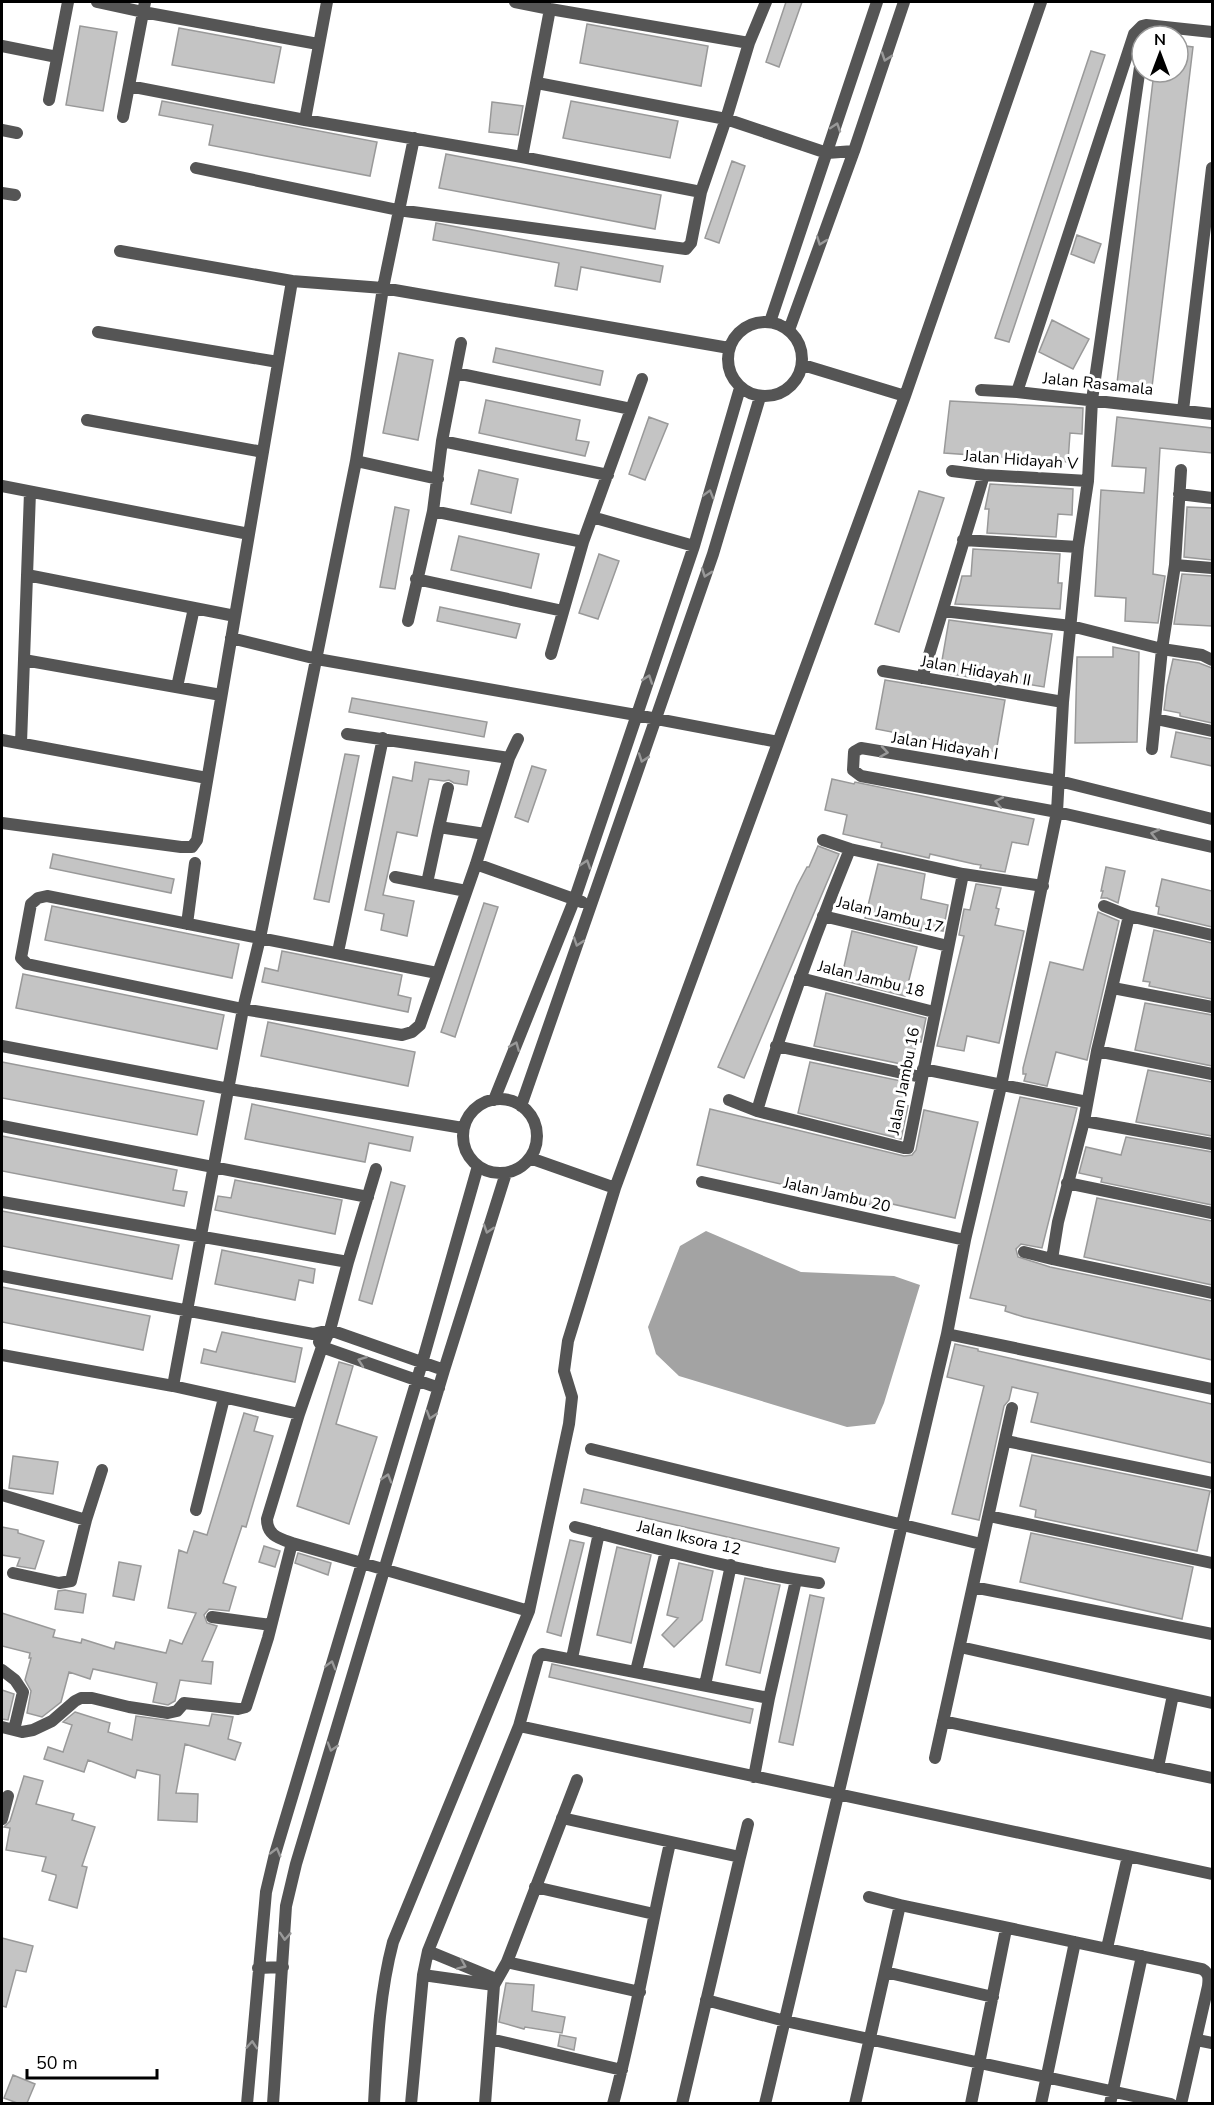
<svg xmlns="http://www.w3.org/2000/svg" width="1214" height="2105" viewBox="0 0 1214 2105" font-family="'Nunito Sans',sans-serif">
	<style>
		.water { fill: #a3a3a3 }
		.building { fill: #c4c4c4; stroke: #999; stroke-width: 1.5 }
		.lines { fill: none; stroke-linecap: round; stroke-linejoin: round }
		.minor { stroke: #555; stroke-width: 12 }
		.oneway { stroke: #999 }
		.labels { text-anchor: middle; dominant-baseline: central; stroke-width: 6; stroke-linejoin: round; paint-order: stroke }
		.street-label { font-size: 16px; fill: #000; stroke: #fff }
	</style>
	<rect width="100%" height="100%" fill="#fff"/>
	<path class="water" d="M706,1231L801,1272L894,1276L920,1285L884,1403L875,1424L847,1427L679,1376L656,1354L648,1327L680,1246Z"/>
	<path class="building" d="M786,2H802L779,67L766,62Z
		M587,24L708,46L701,86L580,63Z
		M80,26L117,32L103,111L66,105Z
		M179,28L281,47L274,83L172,65Z
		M1178,45L1193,47L1152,387L1117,383L1154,72L1178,73Z
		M1091,51L1105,55L1009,342L995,338Z
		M162,101L377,142L370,176L209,145L213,125L159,115Z
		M571,101L678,121L670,158L563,138Z
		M492,102L523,106L518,135L489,132Z
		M446,154L661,195L655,229L439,188Z
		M732,161L745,166L719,243L705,238Z
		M436,223L663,266L660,282L581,267L577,290L555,286L559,263L433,240Z
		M1077,235L1101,244L1094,263L1071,254Z
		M1052,320L1089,339L1073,369L1039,352Z
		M496,348L603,371L600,385L493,362Z
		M399,353L433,360L418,440L383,433Z
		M486,400L580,420L576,440L589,442L585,456L479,433Z
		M950,401L1083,408L1082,434L1070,433L1068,462L944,453Z
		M649,417L668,424L645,480L629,474Z
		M1117,417L1212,428V453L1160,448L1153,574L1165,576L1158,623L1125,621L1126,598L1095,596L1101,490L1144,493L1146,468L1112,466Z
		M479,470L518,479L511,513L471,504Z
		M990,484L1073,489L1072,515L1058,514L1056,537L987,533L989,509H985Z
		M919,491L944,498L899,632L875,624Z
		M395,507L409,510L395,589L380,587Z
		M1187,507L1212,508V560L1184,557Z
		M459,536L539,554L531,588L451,570Z
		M973,549L1060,554L1058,583H1062L1060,609L955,604L962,576H971Z
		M599,554L619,561L598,619L579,613Z
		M1182,574L1212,576V626L1174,624Z
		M440,607L520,624L516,638L437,621Z
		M949,620L1052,634L1044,687L1009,681L1008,684L940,672Z
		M1113,647L1139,652L1137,742L1075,743L1077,657H1113Z
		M1173,659L1199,663L1212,668V723L1180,716V713L1164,710L1167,686Z
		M885,680L1005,700L996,752L876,729Z
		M352,698L487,722L484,737L349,712Z
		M1176,732L1212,739V766L1171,757Z
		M345,754L359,756L329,902L314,899Z
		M415,762L469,771L467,785L454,783L449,780L444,781L429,779L417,836L397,832L383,895L414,901L407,936L381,930L384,914L365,910L393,777L412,781Z
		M532,766L546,770L528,822L515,817Z
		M832,779L854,784L855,782L1034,819L1028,845L1012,842L1005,872L980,868L981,865L974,864L930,854L929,858L881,847L882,843L843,834L847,815L825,810Z
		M818,846L839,854L744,1078L718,1067L797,886L807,867H809Z
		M53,854L174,879L171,893L50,868Z
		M878,864L925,874L921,899L948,905L943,931L922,927L921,931L865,918Z
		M1106,867L1125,871L1118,903L1107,898H1101L1103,891H1101Z
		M1162,879L1212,891V927L1158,914L1159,907L1156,906Z
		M976,884L1001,888L996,908L999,909L995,925L1024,931L999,1043L967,1036L964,1051L937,1046L964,936L959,935L964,909L970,910Z
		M484,903L498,907L455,1037L441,1032Z
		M52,906L239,944L232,978L45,940Z
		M1098,912L1119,921L1087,1060L1056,1052L1047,1086L1024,1081L1026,1074H1023V1068L1050,962L1083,970Z
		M1154,930L1212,943V999L1149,986L1150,982L1143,981Z
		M852,931L917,947L905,996L841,980Z
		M282,951L402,975L398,995L411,998L408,1012L262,982L265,968L278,971Z
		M23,974L224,1015L217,1049L16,1008Z
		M826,993L926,1018L921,1042L917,1041L911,1066L814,1046Z
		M1145,1003L1212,1015V1066L1135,1050Z
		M268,1022L415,1052L408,1086L261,1056Z
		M2,1062L204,1101L197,1135L2,1098Z
		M810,1062L906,1082L901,1105L908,1106L901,1139L798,1113Z
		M1148,1070L1212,1082V1136L1136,1122Z
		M1020,1097L1077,1108L1042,1248L1021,1244L1016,1249L1018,1257L1050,1267L1212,1301V1360L1024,1317L1005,1311L1006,1306L970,1298Z
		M252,1104L413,1137L410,1151L369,1143L365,1162L245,1139Z
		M710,1109L904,1156L912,1155L916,1150L924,1110L978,1122L955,1218L892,1204L891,1209L697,1165Z
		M2,1136L177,1170L173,1190L187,1192L184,1206L2,1171Z
		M1126,1137L1212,1152V1205L1101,1182L1102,1178L1079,1173L1086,1147L1121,1155Z
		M235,1180L342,1200L335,1234L215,1210L218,1196L231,1198Z
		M391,1182L405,1186L372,1304L359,1300Z
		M1097,1198L1212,1221V1285L1084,1257Z
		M2,1211L179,1245L172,1279L2,1246Z
		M222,1250L315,1269L313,1283L299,1280L295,1300L215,1284Z
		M2,1287L150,1316L143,1350L2,1322Z
		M222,1332L302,1348L295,1382L201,1363L204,1349L216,1352Z
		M955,1344L978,1349V1351L1212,1404V1463L1031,1422L1038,1393L1012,1387L1009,1400L1004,1406L979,1520L952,1514L984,1386L947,1377Z
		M339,1362L353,1366L336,1424L377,1437L349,1524L297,1506Z
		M244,1413L258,1417L254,1431L273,1436L246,1527L242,1526L223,1583L236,1587L229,1611L209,1609L204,1615L207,1623L217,1626L202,1661L213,1662L211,1684L180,1680L175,1701L168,1705L153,1702L157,1683L93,1669L90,1679L69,1672L61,1702L42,1717L27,1713L31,1691L25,1680L31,1658H29L30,1653L2,1646V1613L55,1630L53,1637L81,1643L82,1639L114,1649L116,1642L166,1653L170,1640L182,1644L196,1613L168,1608L179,1550L187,1553L194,1531L207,1535Z
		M1032,1455L1210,1491L1197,1551L1035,1517L1036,1510L1020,1506Z
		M13,1456L58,1462L53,1494L9,1488Z
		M584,1489L839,1548L835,1562L581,1503Z
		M2,1527L18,1530V1533L44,1541L35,1569L17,1566L20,1558L2,1555Z
		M1031,1533L1193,1567L1182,1619L1020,1582Z
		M570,1540L584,1543L561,1636L547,1632Z
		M264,1546L280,1551L275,1567L259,1562Z
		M617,1547L651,1555L631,1643L597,1635Z
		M298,1553L331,1563L328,1575L295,1563Z
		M119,1562L141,1566L134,1600L113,1596Z
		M679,1563L713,1571L702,1620L674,1647L662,1635L678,1618L667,1615Z
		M745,1578L780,1585L760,1673L726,1665Z
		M65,1590L86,1594L83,1613L55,1609L58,1591Z
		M810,1595L824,1598L793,1745L779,1742Z
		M552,1664L753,1709L750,1723L549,1677Z
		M2,1690L14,1694L8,1720L2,1719Z
		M75,1712L110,1723L108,1732L132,1740L136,1716L209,1726L212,1714L233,1717L228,1739L241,1743L235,1760L185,1744L176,1793L198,1794L197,1822L158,1820L160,1775L137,1770L135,1778L88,1760L84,1772L44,1759L48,1747L63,1752L72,1725L63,1722Z
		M24,1776L43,1781L36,1804L74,1814L72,1820L95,1827L82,1866L87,1867L77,1908L49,1900L56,1877V1875L42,1871L46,1857L6,1850L10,1828L4,1827L10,1821Z
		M2,1938L33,1946L26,1972L16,1970L6,2007L2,2006Z
		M506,1983L534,1985L532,2011L565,2017L562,2033L525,2027L524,2029L499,2022Z
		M560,2035L576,2038L574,2050L558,2046Z
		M13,2075L35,2084L27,2103H17L4,2098Z"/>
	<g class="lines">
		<path class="minor" d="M97,2L143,12L318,44
			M327,2L305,120L522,157L550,9
			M515,2L550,9L749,43
			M2,46L57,57
			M1142,53L1092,400L1088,481L1078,547L1063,702L1057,812L1001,1086L965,1240L947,1334L1212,1389
			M537,83L726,119L827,153L854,151
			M129,86L305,120
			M49,100L68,2
			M123,117L145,2
			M2,130L17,133
			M522,157L701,192
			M196,168L398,210L686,249L691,243L701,192L726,119L749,43L766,2
			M2,193L15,195
			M120,251L292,281
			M728 359a37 37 0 1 1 74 0a37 37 0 1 1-74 0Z
			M770,322L877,2
			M789,330L854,151L904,2
			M98,332L278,362
			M803,365L905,396
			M456,373L631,409
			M981,390L1017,392L1212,414
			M1017,392L1134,34L1142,26L1146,25L1212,32
			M1183,410L1212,168
			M87,420L263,452
			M442,441L608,475
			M356,461L438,479
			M952,471L984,475L1088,481
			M2,486L249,534
			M1179,494L1212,498
			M433,511L583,542
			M592,517L694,546
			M963,540L1078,547
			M1175,565L1212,568
			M27,575L235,616
			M416,579L563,611
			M943,611L1071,626L1162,649L1202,655L1212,660
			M408,621L433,511L442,441L461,343
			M231,638L317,659L636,715L778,742
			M551,654L583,542L642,379
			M24,660L221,695
			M883,671L1063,702
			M922,678L984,475
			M177,687L194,608
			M1156,719L1212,731
			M347,734L509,758
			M2,740L207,778
			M21,743L30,492
			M1152,749L1162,649L1175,565L1181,470
			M1212,819L1059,781L861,748L854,752L853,770L861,776L1057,812L1212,847
			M2,823L181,847H192L197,840L292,281L383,288L729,348
			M439,827L448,788
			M823,840L850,849
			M476,864L582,902
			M395,877L466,891
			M427,883L439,827L485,834
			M1104,906L1129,916
			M823,916L948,946
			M187,924L195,863
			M1212,935L1129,916L1097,1051L1084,1121L1058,1222L1052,1259L1212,1293
			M338,952L383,738
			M437,973L47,896L38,898L31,904L21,958L27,964L243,1009L402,1035L412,1032L420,1025L476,864L509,758L518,739
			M800,978L934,1012
			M1113,988L1212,1007
			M2,1046L229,1089L463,1128
			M776,1046L921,1077
			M1097,1051L1212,1074
			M923,1069L1087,1102
			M463 1136a37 37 0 1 1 74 0a37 37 0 1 1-74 0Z
			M494,1100L575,898L694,546L740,388
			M729,1100L757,1111L904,1148H908L963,874
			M521,1106L713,554L760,397
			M757,1111C783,1022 815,935 850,849L963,874L1043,886
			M1084,1121L1212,1144
			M2,1126L368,1197
			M530,1158L615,1188
			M376,1169L348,1262L330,1330L322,1347L299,1414L267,1519C267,1535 278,1538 292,1543L529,1611L569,1424L572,1397L564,1371L568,1341L615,1188L905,396L1041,2
			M702,1182L965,1240
			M1067,1183L1212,1213
			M2,1202L348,1262
			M1024,1252L1052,1259
			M2,1276L313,1334L330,1330L444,1370
			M319,1342L322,1347L439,1388
			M2,1355L173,1386L299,1414
			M173,1386L243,1009L260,938L356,461L383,288L414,138
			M1006,1441L1212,1483
			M591,1449L981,1544
			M2,1495L86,1520
			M196,1510L224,1398
			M989,1516L1212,1563
			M575,1527C655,1548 737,1571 819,1583
			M13,1573L59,1583L71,1581L86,1520L102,1470
			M973,1587L1212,1634
			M212,1617L271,1625
			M960,1647L1212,1703
			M572,1658L599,1533
			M2,1670L15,1680L23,1692L14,1730
			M636,1671L666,1551
			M705,1685L731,1565
			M943,1721L1212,1778
			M519,1726L538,1658L542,1654L769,1698
			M2,1727L22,1732L33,1730L52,1721L75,1701L81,1698H92L129,1707L168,1713L177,1711L184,1703L238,1709L246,1707L268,1638L292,1543
			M935,1758L1012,1408
			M1158,1767L1173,1695
			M754,1777L769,1698L796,1580
			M562,1818L740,1857L682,2104
			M2,1819L8,1796
			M740,1857L748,1824
			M535,1887L654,1914
			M869,1897L900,1905
			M1107,1948L1128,1856
			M428,1951L496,1979
			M507,1962L640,1992
			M258,1968L283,1967
			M885,1972L993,1997
			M423,1975L494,1985
			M706,2000L785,2021L1171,2104
			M490,2039L622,2070
			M1197,2040L1212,2043
			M247,2104L266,1892L275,1854L422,1363L478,1166
			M273,2104L286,1906L296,1864L444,1370L506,1173
			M374,2104C377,2049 379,1995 393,1942L529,1611
			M411,2104L423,1975L428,1951L519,1726L1212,1874
			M485,2104L494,1985L507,1962L577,1780
			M613,2104C636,2018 650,1930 670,1843
			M765,2104L947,1334
			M855,2104L900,1905L1202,1969C1209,1973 1209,1978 1208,1986L1181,2104
			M971,2104L1006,1929
			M1041,2104L1075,1942
			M1110,2104L1142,1956"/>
	</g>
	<defs><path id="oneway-chevron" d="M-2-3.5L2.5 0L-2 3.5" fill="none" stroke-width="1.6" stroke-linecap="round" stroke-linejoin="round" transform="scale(1.5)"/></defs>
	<g class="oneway">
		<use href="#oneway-chevron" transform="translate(886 57) rotate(109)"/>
		<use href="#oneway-chevron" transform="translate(836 127) rotate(-72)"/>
		<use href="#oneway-chevron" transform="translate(821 241) rotate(110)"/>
		<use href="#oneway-chevron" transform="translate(709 494) rotate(-74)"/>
		<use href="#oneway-chevron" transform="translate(706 573) rotate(109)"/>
		<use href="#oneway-chevron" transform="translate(648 679) rotate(-71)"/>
		<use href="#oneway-chevron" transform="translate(884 752) rotate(9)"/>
		<use href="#oneway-chevron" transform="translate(643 758) rotate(109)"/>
		<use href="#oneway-chevron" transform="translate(999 802) rotate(-169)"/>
		<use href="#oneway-chevron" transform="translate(1155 834) rotate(-167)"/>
		<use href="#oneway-chevron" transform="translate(586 864) rotate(-72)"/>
		<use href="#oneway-chevron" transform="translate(578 942) rotate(109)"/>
		<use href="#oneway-chevron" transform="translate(515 1046) rotate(-68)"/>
		<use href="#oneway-chevron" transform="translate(488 1229) rotate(108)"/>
		<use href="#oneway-chevron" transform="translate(362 1361) rotate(-160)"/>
		<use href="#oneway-chevron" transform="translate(431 1415) rotate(107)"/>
		<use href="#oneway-chevron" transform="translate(387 1478) rotate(-73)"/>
		<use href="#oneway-chevron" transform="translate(331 1665) rotate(-74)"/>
		<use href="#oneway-chevron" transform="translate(332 1747) rotate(107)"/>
		<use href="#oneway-chevron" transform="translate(276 1852) rotate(-75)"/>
		<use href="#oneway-chevron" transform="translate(285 1936) rotate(94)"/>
		<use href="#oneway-chevron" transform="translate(462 1965) rotate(23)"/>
		<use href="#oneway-chevron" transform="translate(252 2045) rotate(-86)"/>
	</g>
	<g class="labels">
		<g class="street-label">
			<text transform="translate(1098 384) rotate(6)">Jalan Rasamala</text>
			<text transform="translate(1021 460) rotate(4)">Jalan Hidayah V</text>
			<text transform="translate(976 671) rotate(10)">Jalan Hidayah II</text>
			<text transform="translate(945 746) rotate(9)">Jalan Hidayah I</text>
			<text transform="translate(890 915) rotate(14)">Jalan Jambu 17</text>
			<text transform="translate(871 979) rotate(14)">Jalan Jambu 18</text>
			<text transform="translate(904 1081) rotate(-79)">Jalan Jambu 16</text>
			<text transform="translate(837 1195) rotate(13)">Jalan Jambu 20</text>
			<text transform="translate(689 1538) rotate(13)">Jalan Iksora 12</text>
		</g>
	</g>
	<rect width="1214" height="2105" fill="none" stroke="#000000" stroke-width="6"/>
	<g transform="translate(1160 54)"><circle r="28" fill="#ffffff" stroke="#999999" stroke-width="1.5"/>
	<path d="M0-4.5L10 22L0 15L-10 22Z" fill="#000000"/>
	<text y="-9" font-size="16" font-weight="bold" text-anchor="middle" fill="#000000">N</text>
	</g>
	<path d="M27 2069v9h130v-9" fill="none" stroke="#000000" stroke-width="3"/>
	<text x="36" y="2069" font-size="18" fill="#000000" stroke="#ffffff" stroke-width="4.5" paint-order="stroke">50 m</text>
</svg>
